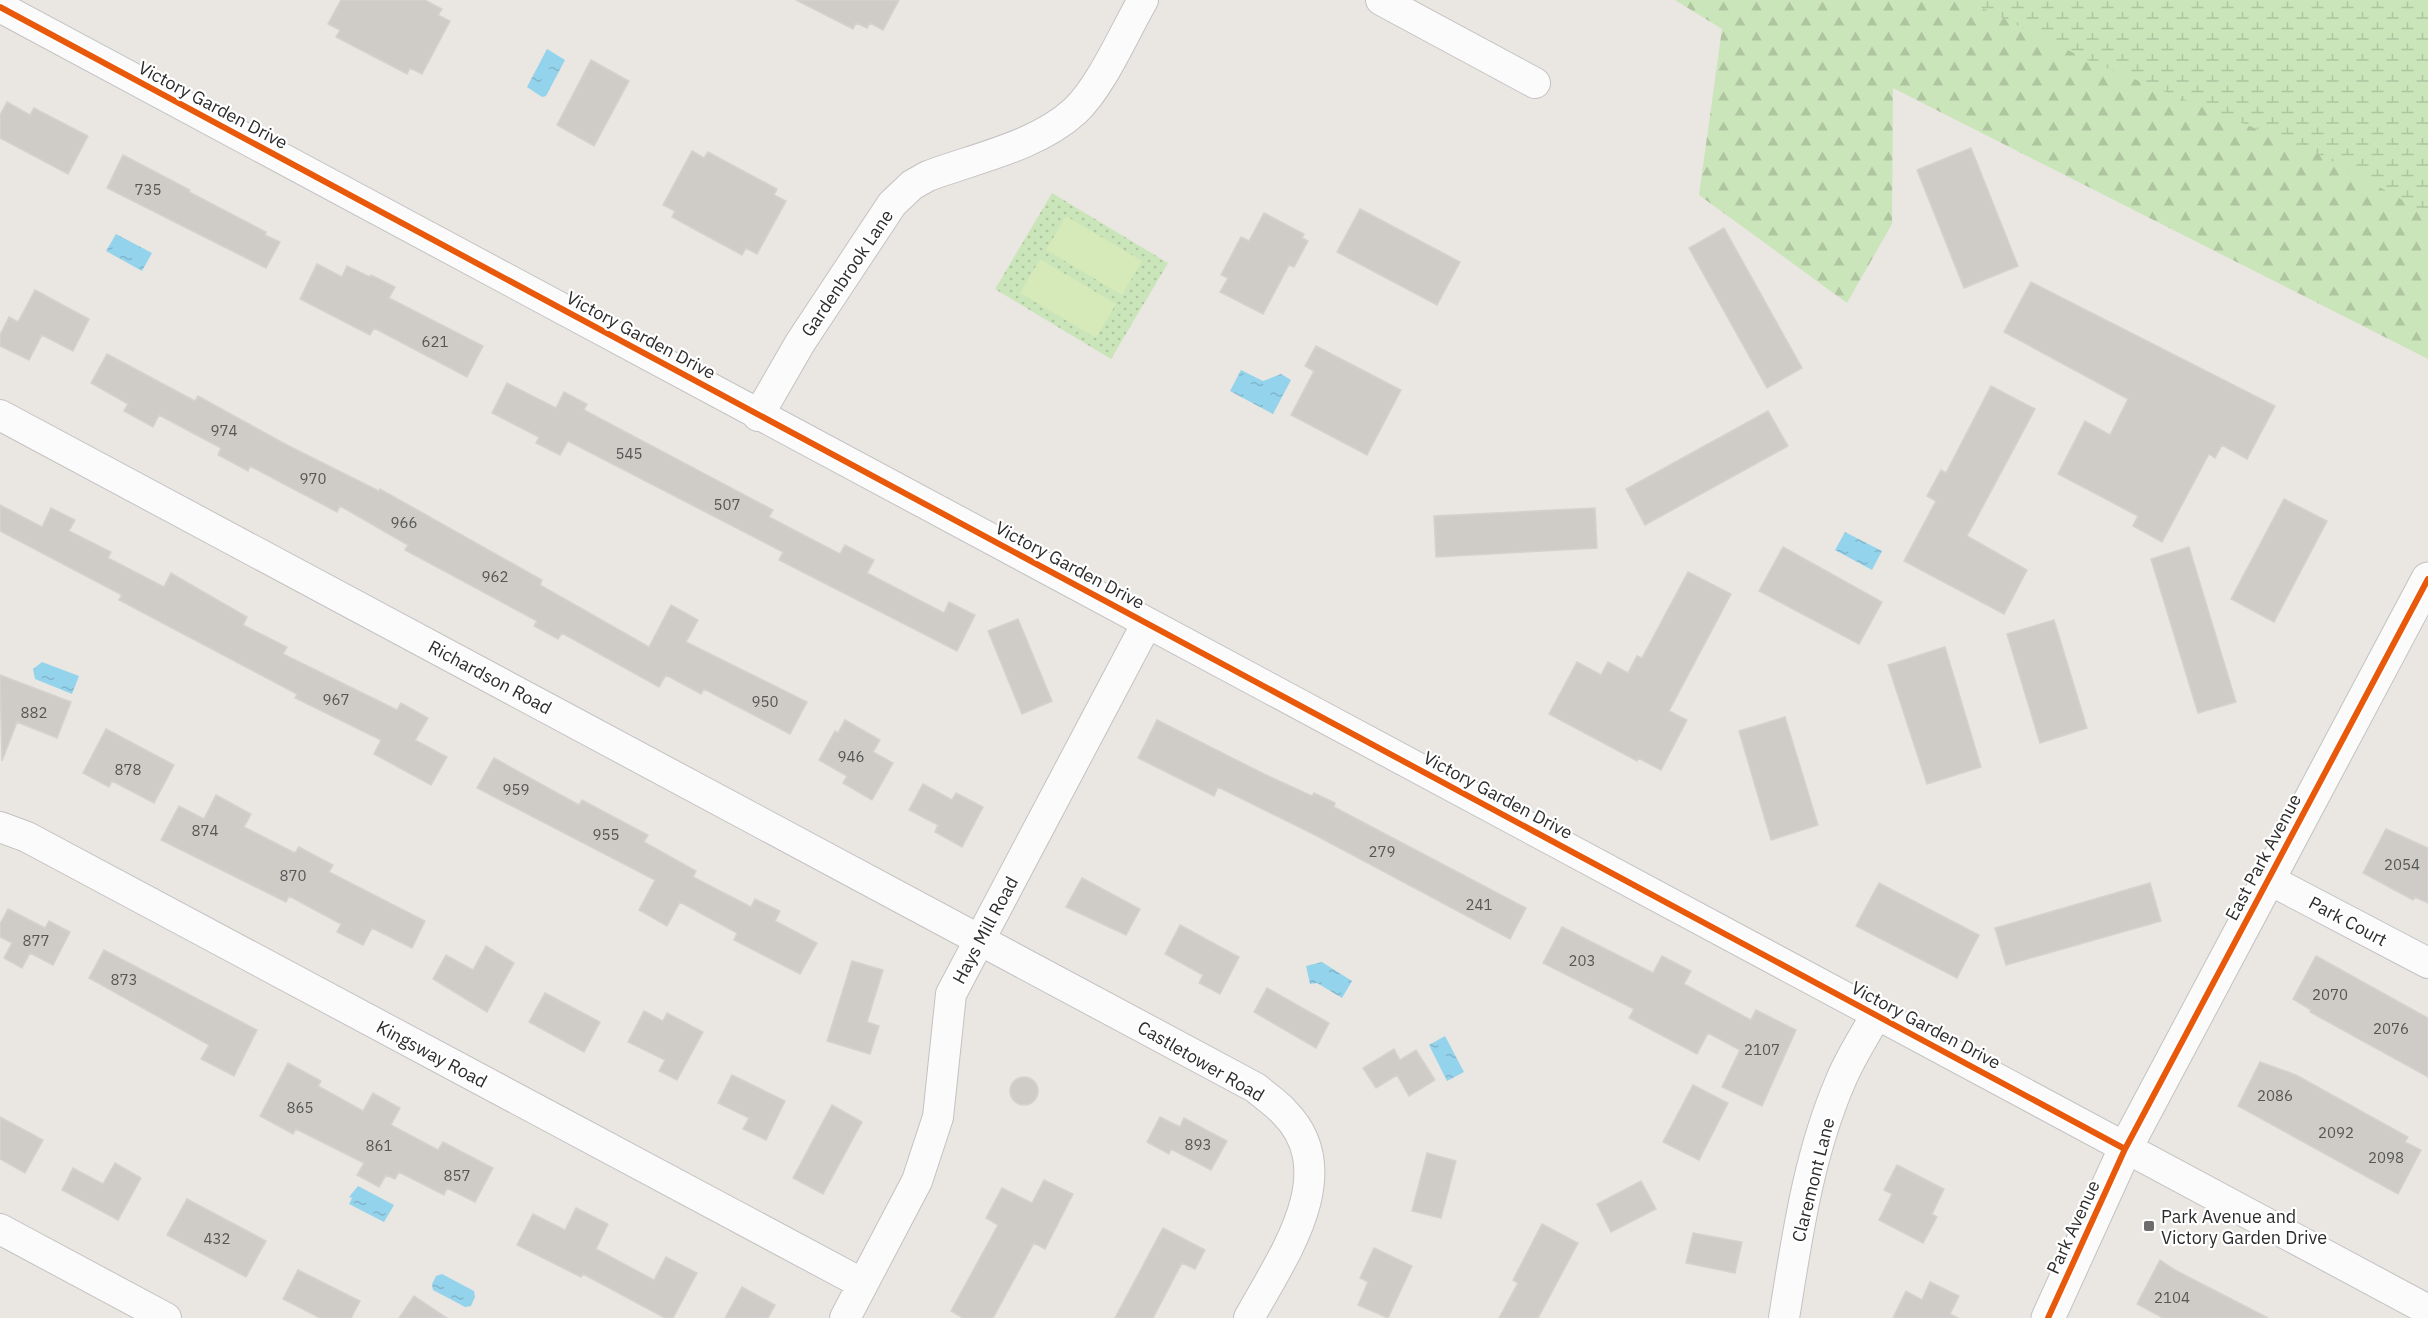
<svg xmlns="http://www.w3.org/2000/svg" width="2428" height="1318" viewBox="0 0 2428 1318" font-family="'IBM Plex Sans',sans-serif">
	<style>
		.forest { fill: url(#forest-firs) }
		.wetland { fill: url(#wetland-marsh) }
		.park { fill: url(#park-dots) }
		.pitch { fill: #d6e9b8 }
		.water { fill: url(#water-ripples) }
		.building { fill: #cfccc8; stroke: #d5d2ce; stroke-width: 1.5 }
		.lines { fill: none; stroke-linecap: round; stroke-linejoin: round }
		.street-casing { stroke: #c3c2c3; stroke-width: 32 }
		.secondary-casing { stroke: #c3c2c3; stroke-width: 35 }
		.street { stroke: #fcfbfb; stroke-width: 30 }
		.secondary { stroke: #fcfbfb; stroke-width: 33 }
		.cycleway-casing { stroke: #fff; stroke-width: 10 }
		.cycleway { stroke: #e8590c; stroke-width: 6 }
		.poi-dot { fill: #6e6d6c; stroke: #fff; stroke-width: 2 }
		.labels { text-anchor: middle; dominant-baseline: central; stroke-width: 4.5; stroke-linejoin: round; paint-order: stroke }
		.number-label { font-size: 15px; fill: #565655 }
		.street-label { font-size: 18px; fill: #2c2c2c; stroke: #fff }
		.poi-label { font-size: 18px; fill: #2c2c2c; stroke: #fff; text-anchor: start }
	</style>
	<defs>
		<pattern id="forest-firs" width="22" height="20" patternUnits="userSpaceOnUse" patternTransform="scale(1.5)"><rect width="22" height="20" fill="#cbe5ba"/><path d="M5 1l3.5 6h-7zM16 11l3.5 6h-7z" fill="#aec5a0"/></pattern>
		<pattern id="wetland-marsh" width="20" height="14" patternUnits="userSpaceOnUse" patternTransform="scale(1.5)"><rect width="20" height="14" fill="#cbe5ba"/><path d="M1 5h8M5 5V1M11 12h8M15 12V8" fill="none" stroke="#aec5a0"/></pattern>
		<pattern id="park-dots" width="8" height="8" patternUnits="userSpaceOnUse" patternTransform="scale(1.5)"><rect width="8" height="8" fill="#cbe5ba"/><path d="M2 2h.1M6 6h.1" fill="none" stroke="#aec5a0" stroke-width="1.8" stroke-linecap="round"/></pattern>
		<pattern id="water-ripples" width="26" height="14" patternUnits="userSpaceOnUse" patternTransform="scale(1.5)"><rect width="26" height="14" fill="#94d3ec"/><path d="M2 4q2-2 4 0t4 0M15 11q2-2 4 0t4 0" fill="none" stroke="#80b5cb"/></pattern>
	</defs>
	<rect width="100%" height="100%" fill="#eae6e2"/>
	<path class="forest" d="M1675,0H2428V359L1893,88L1892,224L1847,303L1699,195L1722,29Z"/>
	<path class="wetland" d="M1966,0H2428V214L2323,156L2090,61Z"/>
	<path class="park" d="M1052,193L1168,263L1111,359L995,289Z"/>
	<path class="pitch" d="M1066,216L1142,261L1122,295L1046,250Z
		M1040,259L1116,304L1096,338L1020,293Z"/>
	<path class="water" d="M547,49L565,60L546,96L542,97L527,87Z
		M116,234L152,253L142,271L106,251Z
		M1241,370L1263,381L1281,374L1291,380L1273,414L1230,391Z
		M1845,532L1882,551L1872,570L1835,550Z
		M42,662L79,676L72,694L35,679L33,669Z
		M1322,962L1352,981L1342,998L1317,983L1310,984L1306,966Z
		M1445,1036L1464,1072L1447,1081L1429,1045Z
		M358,1186L394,1205L384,1222L349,1204L352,1198L349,1197Z
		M442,1274L474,1291L475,1297L471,1306L465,1307L433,1290L432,1284L436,1276Z"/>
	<path class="building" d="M341,0H425L442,9L438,15L450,21L422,74L410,68L407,74L336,37L340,30L328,24Z
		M796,0H899L883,30L870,23L867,28L856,23L853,29Z
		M591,60L629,81L594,146L557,125Z
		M7,102L30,115L34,108L88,136L68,174L0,138V115Z
		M1971,148L2018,266L1964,288L1917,170Z
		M692,151L704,158L708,152L777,189L774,195L786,201L757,254L746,248L742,255L694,229L672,217L675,211L663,205Z
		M123,155L190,190L189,192L266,232L265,235L280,242L266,268L107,188Z
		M1360,209L1460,262L1437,305L1337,252Z
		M1264,213L1304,234L1302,238L1308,241L1294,267L1289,265L1263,314L1220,292L1228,278L1221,275L1241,237L1249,241Z
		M1724,228L1802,368L1767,388L1689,248Z
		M317,264L342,277L347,266L370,277L371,275L395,287L389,298L483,346L467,377L374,328L370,335L300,299Z
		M2031,282L2275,406L2247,459L2222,445L2215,458L2209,454L2162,542L2133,526L2138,516L2058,474L2085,421L2110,435L2128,399L2004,332Z
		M35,290L89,319L73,351L42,335L29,360L0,346V335L9,317L18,322Z
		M1316,346L1401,390L1367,455L1291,415L1314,371L1305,366Z
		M107,354L195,401L198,396L287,445L379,491L380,489L542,580L540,585L649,647L671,605L698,620L686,642L807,702L790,734L704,689L701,694L666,675L659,687L562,633L558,639L534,626L537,621L405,550L408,545L340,506L337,512L250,466L248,471L218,455L221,448L159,415L153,427L124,411L128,404L91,383Z
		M507,383L556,408L564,392L587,404L584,410L773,510L769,517L840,554L845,545L874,560L867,573L944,613L949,602L975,615L957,651L779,560L783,552L568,441L560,455L536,443L539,437L492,413Z
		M1991,386L2035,409L1967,536L2027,570L2004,614L1904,561L1936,501L1927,496L1941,470L1946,473Z
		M1768,411L1788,446L1645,525L1626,489Z
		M2284,499L2327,521L2274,622L2231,599Z
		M0,505L42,527L51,508L75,520L69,531L111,552L108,558L164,587L171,573L247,617L243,625L287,647L283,654L397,710L401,703L428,718L415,740L447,757L431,785L374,754L381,740L295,698L297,694L119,600L122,595L0,531Z
		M1595,508L1597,548L1436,557L1434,516Z
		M1783,547L1882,602L1859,644L1759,591Z
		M2189,547L2236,702L2198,713L2151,559Z
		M1688,572L1731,594L1669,711L1687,720L1661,770L1638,758L1637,761L1549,714L1577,662L1601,675L1608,662L1628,673L1637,656L1642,658Z
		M1018,619L1052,701L1022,714L988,631Z
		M2054,620L2087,728L2040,743L2007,634Z
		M1945,647L1981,767L1927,784L1888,665Z
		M0,675L71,702L57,738L17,722L2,761Z
		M1785,717L1818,825L1771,840L1739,731Z
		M845,720L880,740L873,752L893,763L872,800L843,783L847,776L819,760L835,731L838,733Z
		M1157,720L1264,774L1312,796L1314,793L1335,803L1334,807L1526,908L1510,939L1319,837L1218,787L1214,796L1138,758Z
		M106,729L174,765L154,803L112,781L109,787L83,773Z
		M494,758L579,805L582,800L648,835L644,842L696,871L693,877L751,907L755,899L780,911L775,921L817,943L800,974L734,940L737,933L680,902L667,926L639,910L655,880L477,788Z
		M923,784L952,800L956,793L983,807L962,847L935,832L938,825L909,810Z
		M216,795L251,814L244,827L295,853L299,847L333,865L329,872L425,921L412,948L372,928L363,945L337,932L341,924L289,896L286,902L161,840L179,806L204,819Z
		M2386,829L2428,848V903L2415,897L2413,900L2363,873Z
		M1082,878L1140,909L1126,935L1066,907Z
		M1879,883L1979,935L1957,978L1856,926Z
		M2150,883L2161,921L2006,965L1995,928Z
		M8,909L45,928L49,921L70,932L53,965L30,953L22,968L4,958L12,943L0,937V924Z
		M1180,925L1239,957L1220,994L1199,983L1203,975L1165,954Z
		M1562,927L1653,973L1662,956L1691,971L1684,984L1751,1020L1756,1010L1796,1030L1762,1106L1722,1087L1740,1050L1708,1033L1697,1054L1629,1018L1634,1009L1543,963Z
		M486,946L514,963L487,1012L433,979L446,955L473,970Z
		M104,950L257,1030L234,1076L201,1059L209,1045L89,978Z
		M2316,956L2428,1018V1077L2310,1012L2311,1010L2293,999Z
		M852,961L883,970L867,1022L879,1026L870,1054L827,1041Z
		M1267,988L1329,1023L1316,1048L1254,1012Z
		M545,993L600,1022L584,1052L529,1022Z
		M644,1011L663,1021L667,1013L703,1032L677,1080L659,1071L665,1060L628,1042Z
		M1394,1049L1400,1060L1416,1050L1435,1080L1409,1096L1397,1075L1376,1088L1363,1068Z
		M2260,1062L2296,1075L2408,1137L2405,1142L2421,1150L2398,1194L2238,1106Z
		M288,1063L321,1081L318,1086L363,1111L373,1093L400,1108L391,1125L438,1150L443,1142L493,1168L475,1202L447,1188L444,1195L399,1172L395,1179L386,1175L379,1187L357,1175L364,1163L296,1129L293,1134L260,1116Z
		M732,1075L785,1101L766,1140L743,1129L749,1118L718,1103Z
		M1010 1091a14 14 0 1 1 28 0a14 14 0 1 1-28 0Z
		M1693,1085L1728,1103L1699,1160L1663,1142Z
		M832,1105L862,1122L823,1194L793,1178Z
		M0,1117L43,1140L25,1173L0,1159Z
		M1160,1117L1180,1127L1184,1118L1227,1141L1211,1170L1171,1149L1169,1154L1147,1142Z
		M1427,1153L1456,1161L1441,1218L1412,1211Z
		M115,1163L141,1178L118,1220L62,1190L73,1168L103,1184Z
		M1897,1165L1944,1189L1932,1214L1937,1217L1923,1243L1879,1220L1892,1194L1884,1190Z
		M1044,1180L1073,1194L1045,1249L1034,1243L993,1318H963L951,1311L998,1225L986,1218L1002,1188L1032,1203Z
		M1641,1181L1656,1209L1611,1232L1597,1204Z
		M187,1199L266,1241L246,1277L167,1235Z
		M576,1208L608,1224L596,1249L654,1280L666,1257L697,1273L673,1318H665L583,1274L581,1277L517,1245L533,1214L565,1230Z
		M1542,1224L1578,1243L1538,1318H1499L1518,1283L1513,1280Z
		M1163,1228L1205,1250L1195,1269L1182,1263L1153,1318H1115Z
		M1693,1233L1742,1242L1735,1273L1686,1263Z
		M1374,1248L1412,1266L1388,1318L1358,1305L1368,1282L1360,1278Z
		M2160,1260L2175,1270L2268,1318H2163L2137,1304Z
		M298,1270L360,1301L351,1318H320L283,1299Z
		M1930,1282L1959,1296L1950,1314L1958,1318H1893L1906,1291L1922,1300Z
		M742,1287L775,1305L768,1318H725Z
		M414,1296L447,1318H399Z"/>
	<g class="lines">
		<defs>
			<path id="street" d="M1381,0L1535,83
				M0,7L2428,1310
				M0,415L1256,1088C1265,1096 1276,1103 1284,1112C1345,1173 1281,1259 1249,1318
				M758,416L800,343L892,204L912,185L928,176C976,158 1037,146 1075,111C1101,87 1125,31 1143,0
				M0,827L27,837L863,1284
				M2268,879L2428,963
				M0,1229L166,1318
				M845,1318L917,1181L938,1117L951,994L1147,623
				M1784,1318C1797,1238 1808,1156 1841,1080C1850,1058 1864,1037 1876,1015"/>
			<path id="secondary" d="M2048,1318L2125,1149L2428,579"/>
		</defs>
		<use href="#street" class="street-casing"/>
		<use href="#secondary" class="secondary-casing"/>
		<use href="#street" class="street"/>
		<use href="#secondary" class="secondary"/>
		<defs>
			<path id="cycleway" d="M0,7L2125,1149
				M2048,1318L2125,1149L2428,579"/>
		</defs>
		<use href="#cycleway" class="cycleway-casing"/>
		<use href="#cycleway" class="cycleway"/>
	</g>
	<rect class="poi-dot" x="2143" y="1220" width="12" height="12" rx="3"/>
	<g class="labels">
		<g class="number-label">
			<text x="148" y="189">735</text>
			<text x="435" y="341">621</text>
			<text x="224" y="430">974</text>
			<text x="629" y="453">545</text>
			<text x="313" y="478">970</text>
			<text x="727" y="504">507</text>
			<text x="404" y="522">966</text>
			<text x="495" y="576">962</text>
			<text x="336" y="699">967</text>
			<text x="765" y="701">950</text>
			<text x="34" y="712">882</text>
			<text x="851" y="756">946</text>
			<text x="128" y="769">878</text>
			<text x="516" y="789">959</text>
			<text x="205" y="830">874</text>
			<text x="606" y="834">955</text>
			<text x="1382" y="851">279</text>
			<text x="2402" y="864">2054</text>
			<text x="293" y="875">870</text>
			<text x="1479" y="904">241</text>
			<text x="36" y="940">877</text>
			<text x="1582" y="960">203</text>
			<text x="124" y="979">873</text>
			<text x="2330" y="994">2070</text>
			<text x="2391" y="1028">2076</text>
			<text x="1762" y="1049">2107</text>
			<text x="2275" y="1095">2086</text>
			<text x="300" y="1107">865</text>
			<text x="2336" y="1132">2092</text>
			<text x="1198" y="1144">893</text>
			<text x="379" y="1145">861</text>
			<text x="2386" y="1157">2098</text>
			<text x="457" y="1175">857</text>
			<text x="217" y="1238">432</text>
			<text x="2172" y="1297">2104</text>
		</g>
		<g class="street-label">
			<text transform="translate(213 105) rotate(28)">Victory Garden Drive</text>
			<text transform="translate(847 273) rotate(-56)">Gardenbrook Lane</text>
			<text transform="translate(641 335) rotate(28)">Victory Garden Drive</text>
			<text transform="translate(1070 565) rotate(28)">Victory Garden Drive</text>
			<text transform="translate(490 677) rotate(28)">Richardson Road</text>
			<text transform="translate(1498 795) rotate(28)">Victory Garden Drive</text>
			<text transform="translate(2263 857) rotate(-62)">East Park Avenue</text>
			<text transform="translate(2348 921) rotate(28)">Park Court</text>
			<text transform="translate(985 930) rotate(-62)">Hays Mill Road</text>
			<text transform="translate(1926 1025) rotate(28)">Victory Garden Drive</text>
			<text transform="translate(432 1054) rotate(28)">Kingsway Road</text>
			<text transform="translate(1201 1061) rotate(30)">Castletower Road</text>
			<text transform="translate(1813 1180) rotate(-76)">Claremont Lane</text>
			<text transform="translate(2073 1227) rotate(-65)">Park Avenue</text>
		</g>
		<g class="poi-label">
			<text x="2161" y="1216">Park Avenue and<tspan x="2161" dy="21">Victory Garden Drive</tspan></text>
		</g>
	</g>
</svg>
